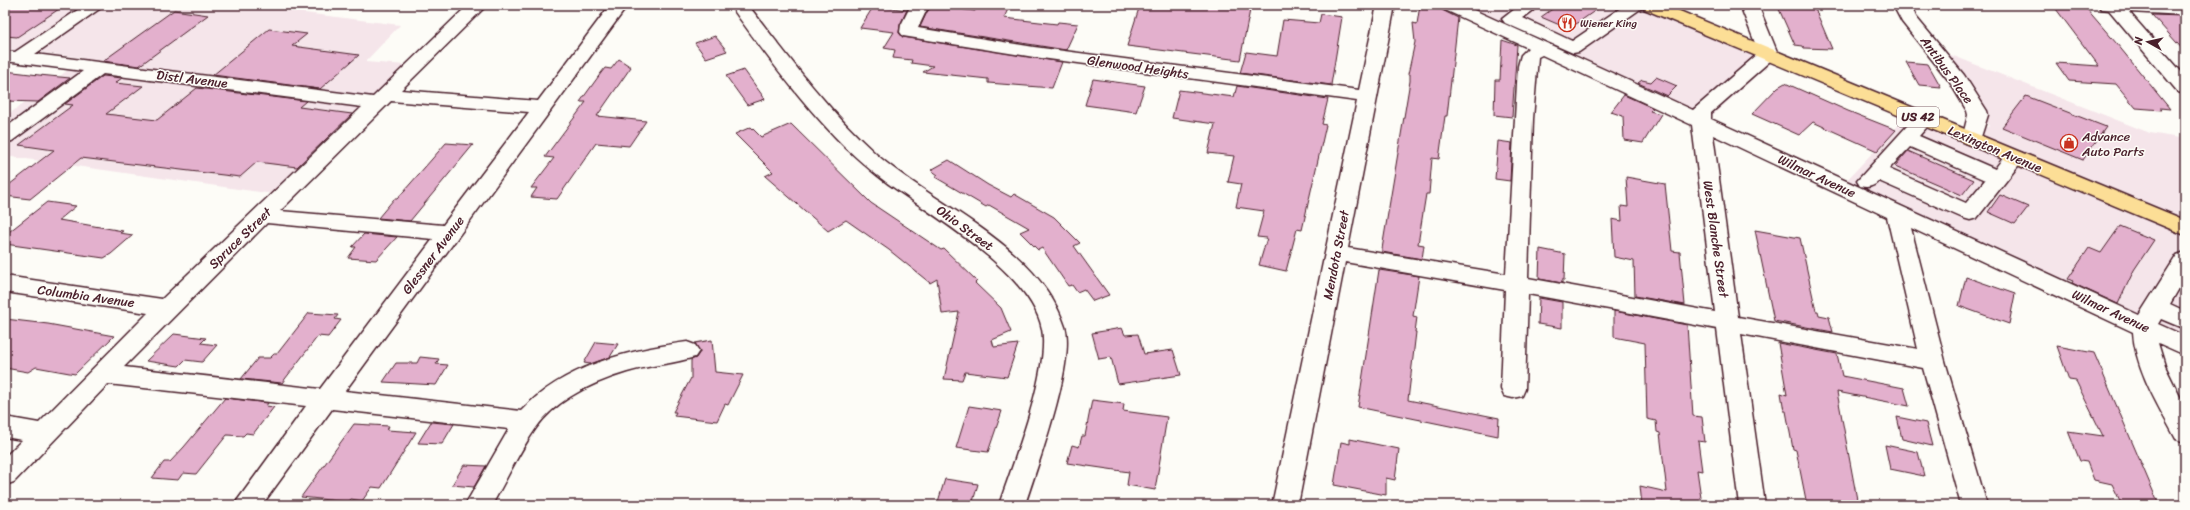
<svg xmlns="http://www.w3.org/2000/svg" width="2190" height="510" viewBox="0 0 2190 510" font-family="Sriracha,sans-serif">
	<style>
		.built { fill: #f5e5ea }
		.building { fill: #e3b0cd; stroke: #4a1f2b }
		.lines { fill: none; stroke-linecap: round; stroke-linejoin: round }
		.minor-casing { stroke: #4a1f2b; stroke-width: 3 }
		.major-casing { stroke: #4a1f2b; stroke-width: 3 }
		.minor { fill: #fdfcf7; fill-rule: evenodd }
		.major { fill: #fcde96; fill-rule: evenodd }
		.labels { text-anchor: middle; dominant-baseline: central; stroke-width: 3; stroke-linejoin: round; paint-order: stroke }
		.far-poi-label { font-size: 11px; fill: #4a1f2b; stroke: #fdfcf7; text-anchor: start }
		.shield { fill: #fdfcf7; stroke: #806168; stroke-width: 1 }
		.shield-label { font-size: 12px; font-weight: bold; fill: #4a1f2b }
		.street-label { font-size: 13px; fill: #4a1f2b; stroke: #fdfcf7 }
		.poi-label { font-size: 13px; fill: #4a1f2b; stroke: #fdfcf7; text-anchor: start }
	</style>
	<rect width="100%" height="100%" fill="#fdfcf7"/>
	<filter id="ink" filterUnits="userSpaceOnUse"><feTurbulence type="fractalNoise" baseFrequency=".025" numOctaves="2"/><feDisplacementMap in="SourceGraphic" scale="8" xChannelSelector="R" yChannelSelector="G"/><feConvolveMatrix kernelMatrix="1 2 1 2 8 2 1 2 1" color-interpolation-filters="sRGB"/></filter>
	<g filter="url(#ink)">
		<path class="built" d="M5,5H242L400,25L365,62L421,66L288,196L5,156V117L84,58L5,49Z
			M1456,5H1655L1777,57L1707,120Z
			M1946,53L2150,133L2185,139V341L1843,184L1911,112L1971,137L1989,126Z"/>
		<path class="building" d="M5,5H65L17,37L5,36Z
			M1140,5H1251L1240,60L1127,46Z
			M1420,5H1439L1442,10L1458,18L1447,116H1445L1439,159L1432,158L1429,194H1426L1418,244L1424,245L1422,259L1382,252V249L1410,81V74H1408L1415,42L1413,23L1417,24Z
			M1558,5H1603L1569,29L1541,17Z
			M2053,5L2086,8L2117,44L2170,109L2160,108L2162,110L2136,108L2116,84L2069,81L2056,63L2099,66Z
			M876,6L907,10L900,25L899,33L903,37L1062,62L1052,88L988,83V79L923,72L933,66L911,63L912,60L893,58L895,50L884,48L894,32L860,28L873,7Z
			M933,6L975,11L977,6L1008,9L1004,18L1057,24L1058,22L1078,24L1066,50L920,27L927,12Z
			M1782,6L1811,8L1816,11L1832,49L1804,48L1803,46L1795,45L1778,7H1783Z
			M174,10L208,15L139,66L103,61Z
			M1321,14L1342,17L1331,85L1240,73L1246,52L1277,56L1283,20L1319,23Z
			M2152,15L2183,16L2185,18V52Z
			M269,29L307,34L292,46L359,55L320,89L213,75Z
			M715,36L727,51L706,58L695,43Z
			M1502,40L1517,45L1512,117L1494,115L1495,80H1500Z
			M619,59L631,67L597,116L646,121L629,146L596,143L557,199L531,197L537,188H531L554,158L545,157L586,102H580L601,73L605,68L611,69Z
			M1906,62L1928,64L1941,87L1919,85Z
			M744,70L765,99L747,105L726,76Z
			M5,71L39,75L70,78L38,102L5,101Z
			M103,76L122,78L115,83L143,86L106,114L157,120L197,88L306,101L299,107L352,114L297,167L257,162L240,177L81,158L30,199L5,196V188L54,150L19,145L73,105L65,104Z
			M1656,77L1677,86L1667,96L1638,83L1642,80L1651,82Z
			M1093,79L1145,86L1136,112L1085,105Z
			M1785,83L1848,111L1896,130L1877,151L1813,122L1799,135L1752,114L1778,87Z
			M1237,86L1328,99L1322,124L1326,125L1302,230L1297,229L1286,271L1259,265L1267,238L1257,237L1264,211L1236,207L1241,184L1228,182L1234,156L1208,153L1215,124L1172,118L1179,90L1234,97Z
			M1624,95L1653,108L1650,111L1661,114L1643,143L1624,140L1623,116L1611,112Z
			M2026,96L2106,127L2083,160L2002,127Z
			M791,124L871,203L941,250L944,249L977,281L975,283L1001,308L1011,332L992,340L994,347L1018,344L1007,377L965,372L962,380L944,379L959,312L942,314L937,279L930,283L889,250L846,220L828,231L765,176L773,172L735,134L751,127L761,137Z
			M1498,141L1512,143L1510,181L1495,179Z
			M446,143L473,145L410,221L378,218L394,199H397Z
			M1908,151L1974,180L1962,195L1895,166Z
			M949,160L988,185L1011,197L1014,194L1054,217L1080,243L1074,246L1109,295L1093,301L1084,289L1077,292L1072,285L1068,286L1042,248L1038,250L1020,232L1029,228L989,205L986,207L935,177L938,175L931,170Z
			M1626,177L1665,184L1672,251L1680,252L1685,305L1635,296L1634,261L1614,257L1612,219L1622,221L1621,206L1628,207Z
			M2000,195L2028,207L2015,224L1988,212Z
			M47,202L76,206L59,220L123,231L120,233L133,235L111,254L104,258L5,244V235Z
			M2120,226L2154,240L2134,270L2118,304L2072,283L2073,281L2068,279L2089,248L2101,253Z
			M1755,230L1800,238L1816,311H1818L1819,315L1829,317L1833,332L1774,321Z
			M364,234L397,237L376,260L348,258L356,247H352Z
			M1540,249L1565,254L1564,280H1562V283L1539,279Z
			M1379,270L1419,276L1413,316L1417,317L1415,332H1416L1408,400L1499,418L1498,436L1358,407Z
			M1966,277L2015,294L2009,324L1959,306Z
			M1539,298L1562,302V328L1538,324Z
			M1614,311L1687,325L1693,416L1702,417L1705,442L1698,441L1702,471L1697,470L1702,505H1642L1640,486L1667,492L1660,433L1657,432L1656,421L1647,419L1645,343L1614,337Z
			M309,313L338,315L335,319L341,320L328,337L318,336L282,383L241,379L258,358H270L274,354H277Z
			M5,319L48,324L114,336L75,374L36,367L28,372L5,368Z
			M1122,328L1125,335L1138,334L1144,354L1173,350L1181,375L1118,384L1111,357L1099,359L1092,333Z
			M174,334L206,338L201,343L217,345L202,362L185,360L179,366L146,361Z
			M712,340L715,372L743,375L728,405L725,404L717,421L674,416L676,412H673L691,378V360L696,358L700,352L695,343Z
			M596,342L618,344L610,357L590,364L584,363Z
			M1778,343L1837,354L1842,376L1904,388L1909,406L1837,392L1858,505H1807L1796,450L1793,449L1786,411H1784L1781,393L1787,395Z
			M2057,346L2094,353L2159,505H2122L2112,484L2094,480L2087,462L2080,461L2068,431L2103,436L2076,381L2069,380Z
			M420,357L439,359L436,364L448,365L436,385L383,382L396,363H417Z
			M225,398L268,403L266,406L274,407L253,434L246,433L243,436L227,435L196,474L183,473L178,480L152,478L164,462H170L184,447Z
			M1092,400L1124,404L1123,411L1167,417L1155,490L1127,485L1129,472L1067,463L1072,445L1079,447L1082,436H1085Z
			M969,406L1002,411L988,452L956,448Z
			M1897,417L1926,423L1932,446L1902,439Z
			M431,422L454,424L442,444L418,443Z
			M354,424L389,426L387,430L416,432L381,488L372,487L362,501L351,499L348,502L301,497Z
			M1350,439L1399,449L1395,480L1386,478V495L1334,485L1341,442L1350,444Z
			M1885,445L1918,452L1924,476L1890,469Z
			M464,465L486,466L474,487L452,485Z
			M945,479L978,484L972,505H937Z"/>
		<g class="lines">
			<defs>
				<path id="minor" d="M85,5H105L35,54L373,97L468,5H487L401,90L538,101L610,5H628L345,391L521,411C563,366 628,350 687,342L695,345L699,351L695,357C673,364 650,365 627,372C594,382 556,399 536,428C519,452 506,480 492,505H465L509,429L332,409L262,505H234L306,406L108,384L14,482L5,485V457L22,440L5,437V417L39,423L148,313L5,292V276L162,299L362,107L103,74L12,141L5,143V128L83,71L5,61V51L15,52ZM391,101L529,112L443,225L280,211ZM267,223L433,239L320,389L124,367Z
					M730,5H748C788,56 827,110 876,154C936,207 1039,245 1065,327C1076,362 1037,467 1025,505H999C1013,463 1050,370 1042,329C1031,272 931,215 886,182C872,172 858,159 845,147C803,105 764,53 730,5Z
					M911,5H929L918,28L1034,47L1359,90L1377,5H1395L1348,248L1506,274L1518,66L1521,55L1528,48L1443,9L1440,5H1463L1693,110L1759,53L1740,5H1758L1778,54L1711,113V119L2139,315L2177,255L2185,252V278L2170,304L2185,311V329L2161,319L2158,324L2185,336V355L2158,343L2165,366L2185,407V442L2176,439C2159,407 2135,369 2133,332L1911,228L1945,361L1987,505H1961L1923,368L1741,334L1765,505H1739L1717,329L1528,294L1525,389L1522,396L1513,398L1504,396L1501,389L1505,290L1345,262L1298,505H1272L1357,101L1034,57L909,37L903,36L900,32L901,25ZM1542,55L1692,125L1715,312L1528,278L1533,119L1538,57ZM1713,135L1887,217L1918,349L1738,317Z
					M1520,5H1540L1523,18L1572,41L1625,5H1646L1579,52L1573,53L1505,23L1502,19Z
					M1893,5H1911L1916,17L1964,75L1987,111L1988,115L1979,143L1972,145L1965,143L1962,139L1968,115L1967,111L1949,81L1902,22Z
					M2098,5H2185V15L2129,12L2185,76V94L2178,92L2109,10L2101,9Z
					M1924,113L1931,115L1934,119L1919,136L1995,169C2003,158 2008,149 2022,153L2025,157L1977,218L1970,220L1963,218L1879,181C1873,187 1868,188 1860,186L1857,181L1917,115ZM1910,147L1985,180L1966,203L1889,169Z"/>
				<path id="major" d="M1641,5H1665L2185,220V235L1644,9Z"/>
			</defs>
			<use href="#minor" class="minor-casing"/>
			<use href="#major" class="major-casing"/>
			<use href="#minor" class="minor"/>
			<use href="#major" class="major"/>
		</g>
	</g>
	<defs>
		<symbol id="restaurant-ring" viewBox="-11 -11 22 22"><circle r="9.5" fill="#fdfcf7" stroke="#c8321e" stroke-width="1.5"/><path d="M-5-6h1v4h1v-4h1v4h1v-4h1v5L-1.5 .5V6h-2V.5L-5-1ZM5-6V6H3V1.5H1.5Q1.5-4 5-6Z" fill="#c8321e"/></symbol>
		<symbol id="shop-ring" viewBox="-11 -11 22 22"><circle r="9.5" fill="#fdfcf7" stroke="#c8321e" stroke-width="1.5"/><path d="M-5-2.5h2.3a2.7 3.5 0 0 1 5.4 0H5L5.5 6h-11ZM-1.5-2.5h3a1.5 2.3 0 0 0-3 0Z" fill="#c8321e"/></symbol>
	</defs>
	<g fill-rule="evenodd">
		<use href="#restaurant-ring" x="1557" y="13" width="20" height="20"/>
		<use href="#shop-ring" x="2059" y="133" width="20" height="20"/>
	</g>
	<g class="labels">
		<g class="far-poi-label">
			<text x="1580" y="23">Wiener King</text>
		</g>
		<rect class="shield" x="1897" y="107" width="42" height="20" rx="3"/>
		<g class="shield-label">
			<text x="1918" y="117">US 42</text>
		</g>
		<g class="street-label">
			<text transform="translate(1138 67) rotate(8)">Glenwood Heights</text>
			<text transform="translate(1947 70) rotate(54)">Antibus Place</text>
			<text transform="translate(192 79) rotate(7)">Distl Avenue</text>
			<text transform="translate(1995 149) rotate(23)">Lexington Avenue</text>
			<text transform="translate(1817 176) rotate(25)">Wilmar Avenue</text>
			<text transform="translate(965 228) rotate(36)">Ohio Street</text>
			<text transform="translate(240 238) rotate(-44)">Spruce Street</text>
			<text transform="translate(1716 239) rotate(82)">West Blanche Street</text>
			<text transform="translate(433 255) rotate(-53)">Glessner Avenue</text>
			<text transform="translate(1336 255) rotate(-79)">Mendota Street</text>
			<text transform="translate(86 296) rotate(8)">Columbia Avenue</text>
			<text transform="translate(2111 311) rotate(25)">Wilmar Avenue</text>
		</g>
		<g class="poi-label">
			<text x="2082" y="136">Advance<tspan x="2082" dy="15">Auto Parts</tspan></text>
		</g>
	</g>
	<rect width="2190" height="510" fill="none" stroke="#fdfcf7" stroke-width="20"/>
	<rect x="10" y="10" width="2170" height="490" fill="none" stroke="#4a1f2b" stroke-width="1.5" filter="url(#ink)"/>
	<g transform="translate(2148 42) rotate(278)" stroke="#fdfcf7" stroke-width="3" paint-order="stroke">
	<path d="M0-3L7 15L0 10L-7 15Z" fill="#4a1f2b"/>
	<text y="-6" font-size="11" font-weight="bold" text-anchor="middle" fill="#4a1f2b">N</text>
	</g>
</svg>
